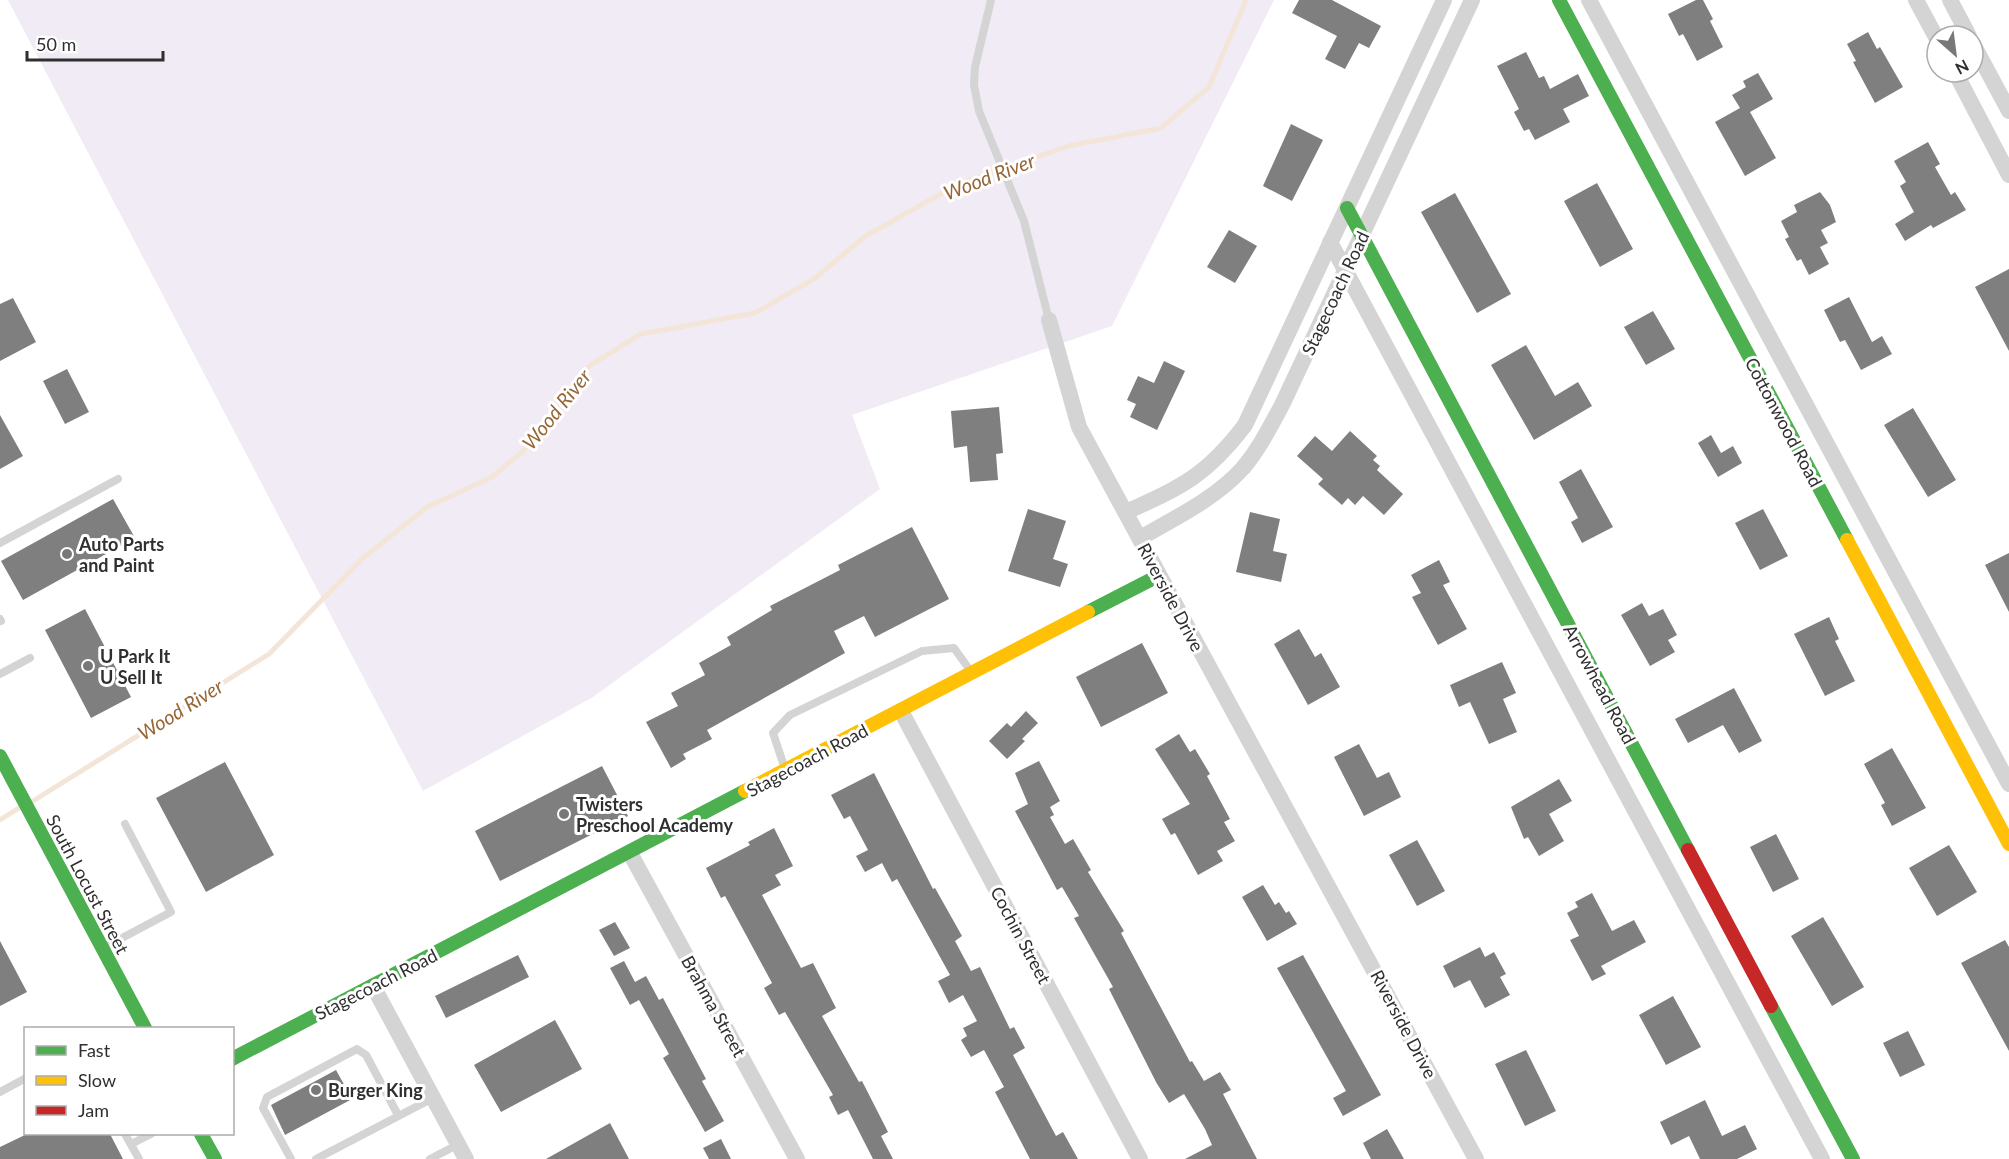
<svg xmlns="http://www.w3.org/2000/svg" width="2009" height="1159" viewBox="0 0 2009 1159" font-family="Lato,sans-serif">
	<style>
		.green { fill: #f1ebf5 }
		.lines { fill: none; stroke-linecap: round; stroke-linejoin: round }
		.stream { stroke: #f3e5d7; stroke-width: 5 }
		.building { fill: #7f7f7f }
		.lane { stroke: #d4d4d4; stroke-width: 8 }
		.street { stroke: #d4d4d4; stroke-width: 16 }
		.fast { stroke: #4caf50; stroke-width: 14 }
		.slow { stroke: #ffc107; stroke-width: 14 }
		.jam { stroke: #c62828; stroke-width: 14 }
		.poi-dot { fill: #787878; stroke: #fff; stroke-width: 2 }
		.labels { text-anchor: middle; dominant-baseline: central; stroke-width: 6; stroke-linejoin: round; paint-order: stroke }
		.street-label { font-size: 18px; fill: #2f2f2f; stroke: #fff }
		.poi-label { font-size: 18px; font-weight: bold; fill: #2f2f2f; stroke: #fff; text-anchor: start }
		.water-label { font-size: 20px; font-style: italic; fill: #976636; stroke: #fff }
	</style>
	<rect width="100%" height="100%" fill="#fff"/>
	<path class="green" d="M8,0H1274L1112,326L852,415L880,489L593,697L423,791Z"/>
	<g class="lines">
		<path class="stream" d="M33,801L269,654L363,558L427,507L492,477L522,452L589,366L641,334L755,313L814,279L864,237L960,183L1069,146L1161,128L1209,87L1246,0
			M0,820L19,808"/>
	</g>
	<path class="building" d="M1299,0H1332L1381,26L1369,48L1359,43L1345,69L1325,59L1337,36L1292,13Z
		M1696,0H1703L1713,19L1710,21L1723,47L1697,61L1683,34L1679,36L1668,14Z
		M1868,32L1877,49L1880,47L1903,87L1875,103L1853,62L1856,61L1847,44Z
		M1526,52L1539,78L1544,76L1550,89L1578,74L1589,96L1563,109L1570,122L1535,140L1529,129L1524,131L1514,112L1519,109L1497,66Z
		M1758,73L1773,99L1750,112L1776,158L1745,176L1715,122L1740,108L1732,95L1746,87L1743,81Z
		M1291,124L1323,140L1292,201L1263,186Z
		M1928,142L1940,164L1935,167L1951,195L1955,192L1966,210L1933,228L1931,225L1905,241L1895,224L1914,212L1900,186L1906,182L1894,161Z
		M1597,183L1633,249L1600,267L1564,201Z
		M1820,192L1830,205L1836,222L1821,230L1828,243L1820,247L1829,264L1809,275L1801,259L1797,261L1785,239L1789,237L1781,221L1797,212L1794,205Z
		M1455,193L1511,294L1477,313L1421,212Z
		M1229,230L1257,246L1235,283L1207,267Z
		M2009,269V351L1975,287Z
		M1849,297L1872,342L1882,336L1892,354L1861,370L1845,340L1840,342L1824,310Z
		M13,298L36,342L0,361V304Z
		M1653,311L1675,349L1646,365L1624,327Z
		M1526,345L1555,396L1578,382L1592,406L1534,440L1491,365Z
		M1164,361L1185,371L1157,430L1130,417L1136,404L1127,400L1138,376L1154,383Z
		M67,369L89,412L65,424L43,381Z
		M999,407L1003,453L996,454L998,480L970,482L967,446L954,448L951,411Z
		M1913,408L1956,480L1928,497L1884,425Z
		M0,415L23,456L0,469Z
		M1350,431L1377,456L1373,460L1380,466L1377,470L1403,494L1384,515L1363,496L1355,505L1348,498L1342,505L1318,484L1323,479L1297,456L1315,436L1332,451Z
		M1711,435L1721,453L1733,446L1742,463L1718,477L1698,443Z
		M1581,469L1613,527L1582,543L1571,522L1578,518L1559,482Z
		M113,499L135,538L23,600L1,561Z
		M1028,509L1066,521L1053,559L1068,564L1060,587L1008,571Z
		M1763,509L1788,556L1760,570L1735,523Z
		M1250,512L1280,519L1273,551L1287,554L1281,582L1236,572Z
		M912,527L949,599L875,637L864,616L834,631L845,653L707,730L712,739L683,754L686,759L671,768L646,722L678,706L671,693L705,675L699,663L731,645L727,637L772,610L770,606L840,570L838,565Z
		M2009,553V612L1985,565Z
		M1439,560L1450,582L1443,585L1467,629L1438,645L1412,597L1421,593L1411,575Z
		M1642,603L1649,616L1663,609L1677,635L1668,640L1675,652L1650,666L1621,615Z
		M85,609L131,697L91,718L45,630Z
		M1829,617L1839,639L1835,641L1855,681L1825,696L1794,634Z
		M1299,629L1315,657L1321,653L1340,687L1308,705L1274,644Z
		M1142,643L1168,693L1101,727L1076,677Z
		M1502,662L1516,693L1503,699L1517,732L1489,744L1470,702L1459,707L1450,685Z
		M1734,688L1762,741L1739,753L1723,725L1688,743L1675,719Z
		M1026,711L1038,723L1022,739L1025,741L1007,759L989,741L1007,723L1011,727Z
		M1179,734L1190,752L1195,749L1210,774L1207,776L1230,819L1224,822L1235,841L1217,851L1223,861L1198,875L1175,833L1171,835L1162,819L1190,804L1155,749Z
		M1359,744L1377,778L1389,772L1401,797L1364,816L1334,757Z
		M1892,748L1926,808L1892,826L1881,805L1885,803L1864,764Z
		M1039,761L1060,801L1050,807L1054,815L1050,817L1065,844L1073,839L1091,870L1088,872L1124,931L1121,933L1190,1062L1192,1061L1204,1081L1220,1072L1231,1090L1223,1094L1257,1159H1185L1212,1145L1205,1129L1184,1094L1169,1103L1156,1082L1109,989L1113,987L1074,918L1079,916L1062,887L1057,890L1015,811L1028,804L1015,773Z
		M225,762L274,855L206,892L156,798Z
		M602,766L628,816L500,881L475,831Z
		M874,773L933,889L935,888L962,936L955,941L971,971L980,967L1010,1029L1014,1027L1025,1048L1013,1055L1056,1136L1063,1132L1078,1159H1030L995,1092L1004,1087L984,1050L971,1057L961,1040L967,1036L963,1028L977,1021L963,995L949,1003L938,981L950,975L897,879L892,882L882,863L865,872L856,856L868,850L850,816L844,819L831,795Z
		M1559,779L1572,801L1549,814L1564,841L1539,856L1528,837L1524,839L1511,807Z
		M774,828L793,866L775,875L781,885L762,895L801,968L813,963L836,1008L822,1016L859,1082L862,1081L888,1132L881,1136L893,1159H873L848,1110L838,1115L829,1097L833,1095L785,1012L779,1015L764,988L772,983L725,896L721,898L706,868L750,845L748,842Z
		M1776,834L1799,879L1773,892L1750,847Z
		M1417,840L1445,891L1417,906L1389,855Z
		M1949,845L1977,892L1937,916L1909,868Z
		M1263,885L1275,905L1279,902L1286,913L1289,911L1297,924L1267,941L1242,897Z
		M1592,893L1612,931L1634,920L1646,942L1601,966L1606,974L1592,981L1570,940L1579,936L1567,913L1578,907L1575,902Z
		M1823,917L1864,987L1832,1006L1791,936Z
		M615,922L630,948L614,956L599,930Z
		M2005,940L2009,947V1051L1961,963Z
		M0,941L27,992L0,1006Z
		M1480,947L1485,957L1494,952L1506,974L1500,977L1510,995L1485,1008L1470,980L1454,988L1443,966Z
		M518,955L529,977L446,1018L435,996Z
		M1303,955L1381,1095L1343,1116L1333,1098L1346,1091L1277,968Z
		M624,961L635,982L646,976L659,1000L663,998L706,1079L702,1081L724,1121L705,1132L663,1058L669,1054L639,1000L630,1005L610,968Z
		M1673,996L1701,1047L1666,1065L1639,1015Z
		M555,1020L582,1069L501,1112L474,1065Z
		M1908,1031L1925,1065L1900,1077L1883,1043Z
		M1526,1050L1556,1111L1525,1126L1495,1064Z
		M336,1070L352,1099L285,1135L271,1105Z
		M1705,1100L1722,1136L1745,1125L1757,1149L1737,1159H1700L1689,1136L1671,1145L1660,1122Z
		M610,1123L629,1159H546Z
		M1387,1129L1404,1159H1371L1363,1143Z
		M27,1134H110L123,1159H0V1147Z
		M721,1139L731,1159H709L703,1148Z"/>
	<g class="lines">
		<path class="lane" d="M991,0L975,67L974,85L979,111L1024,221L1049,320
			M0,543L118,479
			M0,619L1,621
			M0,674L30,658
			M785,769L773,733L790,715L922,651L954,648L972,673
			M105,947L171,912L125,824
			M0,1092L26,1078
			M125,1134L139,1159
			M131,1144L151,1134
			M291,1159L263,1108L267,1097L357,1049L366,1055L398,1115
			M316,1159L433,1098
			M430,1159L457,1145"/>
		<path class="street" d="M1589,0L2009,784
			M1916,0L1937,39
			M1950,0L1969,36
			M1973,44L2009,111
			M1955,72L2009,175
			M1330,242L1822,1159
			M1049,320L1079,427L1476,1159
			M1126,512C1182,487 1207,475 1245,425L1444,0
			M1140,538C1175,518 1215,499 1243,468C1259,449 1270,427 1282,405L1472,0
			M901,711L1140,1159
			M630,853L797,1159
			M373,986L466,1159"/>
		<path class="fast" d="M1559,0L1847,540
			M1347,208L1688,850
			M1088,612L1158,576
			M0,756L145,1028
			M1771,1006L1853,1159
			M232,1059L745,791
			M201,1134L215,1159"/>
		<path class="slow" d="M1847,540L2009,844
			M745,791L1088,612"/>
		<path class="jam" d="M1688,850L1771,1006"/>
	</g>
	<g class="poi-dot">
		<circle cx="67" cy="554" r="6"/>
		<circle cx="88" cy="666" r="6"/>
		<circle cx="564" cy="814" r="6"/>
		<circle cx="316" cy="1090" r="6"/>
	</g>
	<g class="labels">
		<g class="street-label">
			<text transform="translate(1335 293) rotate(-65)">Stagecoach Road</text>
			<text transform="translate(1784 422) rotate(62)">Cottonwood Road</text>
			<text transform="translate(1171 597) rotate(62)">Riverside Drive</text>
			<text transform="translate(1600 684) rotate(62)">Arrowhead Road</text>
			<text transform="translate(807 760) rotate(-28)">Stagecoach Road</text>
			<text transform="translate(88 884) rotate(62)">South Locust Street</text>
			<text transform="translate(1021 935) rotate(62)">Cochin Street</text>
			<text transform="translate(376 984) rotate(-27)">Stagecoach Road</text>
			<text transform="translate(714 1006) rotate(61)">Brahma Street</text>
			<text transform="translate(1404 1024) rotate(62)">Riverside Drive</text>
		</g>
		<g class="poi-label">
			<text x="79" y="544">Auto Parts<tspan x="79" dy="21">and Paint</tspan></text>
			<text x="100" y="656">U Park It<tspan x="100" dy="21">U Sell It</tspan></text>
			<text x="576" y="804">Twisters<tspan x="576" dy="21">Preschool Academy</tspan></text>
			<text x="328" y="1090">Burger King</text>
		</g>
		<g class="water-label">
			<text transform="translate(989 176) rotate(-21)">Wood River</text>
			<text transform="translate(556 409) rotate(-51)">Wood River</text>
			<text transform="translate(180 709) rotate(-32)">Wood River</text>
		</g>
	</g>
	<rect x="24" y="1027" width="210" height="108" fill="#ffffff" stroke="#acacac" stroke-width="1.5"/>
	<rect x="36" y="1046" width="30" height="9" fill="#4caf50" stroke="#acacac" stroke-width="1.5"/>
	<text x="78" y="1057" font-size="18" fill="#2f2f2f">Fast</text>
	<rect x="36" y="1076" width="30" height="9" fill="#ffc107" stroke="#acacac" stroke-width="1.5"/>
	<text x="78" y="1087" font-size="18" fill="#2f2f2f">Slow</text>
	<rect x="36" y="1106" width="30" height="9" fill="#c62828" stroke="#acacac" stroke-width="1.5"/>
	<text x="78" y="1117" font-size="18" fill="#2f2f2f">Jam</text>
	<g transform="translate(1955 54) rotate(152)"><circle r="28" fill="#ffffff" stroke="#acacac" stroke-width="1.5"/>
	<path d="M0-4.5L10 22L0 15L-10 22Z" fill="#787878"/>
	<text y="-9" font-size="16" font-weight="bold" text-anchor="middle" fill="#2f2f2f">N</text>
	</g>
	<path d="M27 51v9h136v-9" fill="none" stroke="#2f2f2f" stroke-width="3"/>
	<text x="36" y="51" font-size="18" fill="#2f2f2f" stroke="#ffffff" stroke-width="4.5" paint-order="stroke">50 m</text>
</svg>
